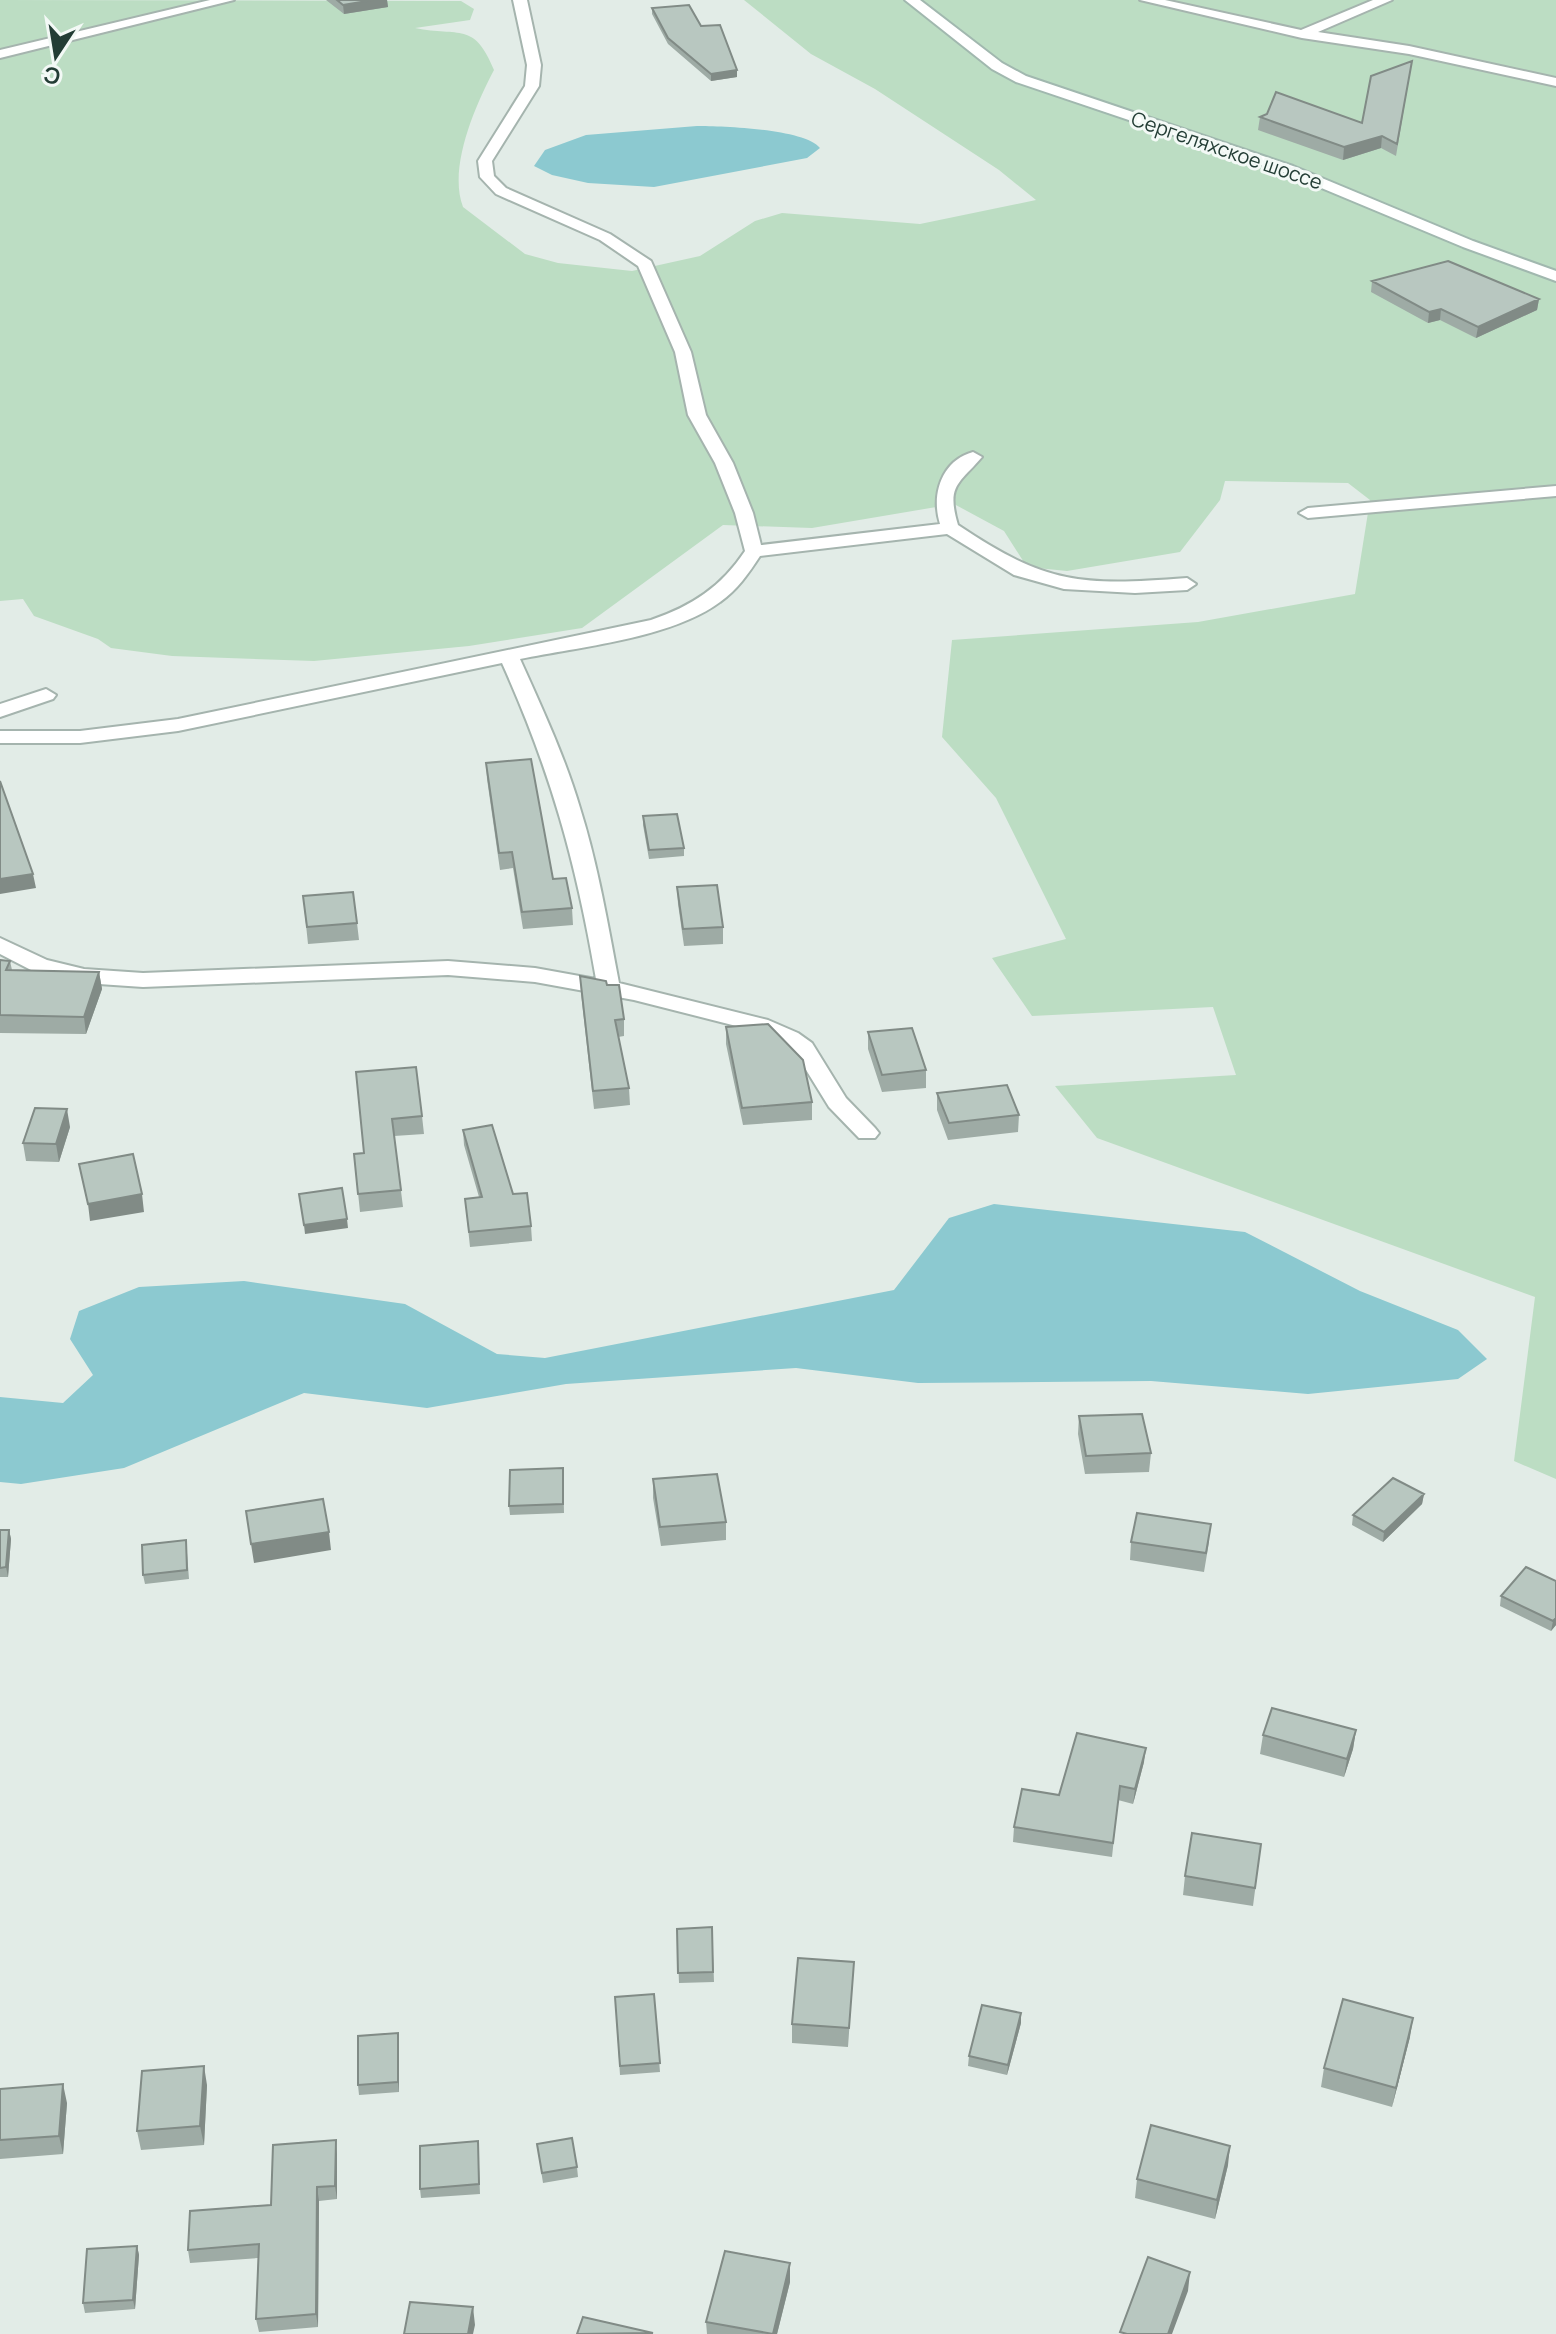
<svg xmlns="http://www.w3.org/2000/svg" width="1556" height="2334" viewBox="0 0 1556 2334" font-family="Manrope,sans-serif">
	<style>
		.green { fill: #bcddc3 }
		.water { fill: #8cc9d0 }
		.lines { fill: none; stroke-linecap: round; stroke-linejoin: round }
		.street-casing { stroke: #a5b4ae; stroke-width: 4 }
		.secondary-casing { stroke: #a1b8af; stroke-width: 4 }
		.street { fill: #fff; fill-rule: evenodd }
		.secondary { fill: #fff; fill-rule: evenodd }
		.wall { fill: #9eaba5 }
		.shaded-wall { fill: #818b86 }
		.building { fill: #b8c7c0; stroke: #818b86; stroke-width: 2 }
		.labels { text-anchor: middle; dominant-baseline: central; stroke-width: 6; stroke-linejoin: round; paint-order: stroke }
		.far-street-label { font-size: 20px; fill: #233d35; stroke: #f3f9f6 }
	</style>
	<rect width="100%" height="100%" fill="#e2ece7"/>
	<path class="green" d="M0,0L461,1L474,9L470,20L415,28C460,37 474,21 494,70C475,106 448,168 463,207L525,254L558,263L632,271L700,256L755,221L782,213L920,224L1036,200L999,170L875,89L811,54L744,0H1556V1479L1514,1461L1535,1297L1097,1138L1055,1086L1236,1075L1213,1007L1032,1016L992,958L1066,939L996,798L942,737L952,640L1198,622L1355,594L1370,500L1348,483L1225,481L1220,500L1180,552L1067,571L1027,567L1004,531L954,504L812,528L723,525L582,628L469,646L314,661L172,656L111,648L98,639L34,616L23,599L0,601Z"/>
	<path class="water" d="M697,126C722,126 805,129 820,148L807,158L654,187L588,183L552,175L534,166L545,150L586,135Z
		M994,1204L1245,1232L1360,1291L1458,1330L1487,1359L1458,1379L1308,1394L1151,1381L918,1383L796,1368L566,1384L427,1408L304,1393L124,1468L21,1484L0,1482V1397L63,1403L93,1375L70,1339L79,1311L139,1287L244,1281L405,1304L497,1354L545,1358L894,1290L949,1218Z"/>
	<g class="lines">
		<defs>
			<path id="street" d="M210,0H234L0,58V50Z
				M513,0H527L541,65L539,86L492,161L494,176L506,188L610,234L651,261L691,352L706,415L733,463L753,513L761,545L940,524C931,495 941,461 973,452L982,457C959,484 946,485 958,525C1047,585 1082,586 1187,578L1196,584L1187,590L1135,593L1064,589L1014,575L947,534L760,556C749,573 737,590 720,602C672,638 579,647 520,659C542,708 565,757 580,808C598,865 608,925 619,983L768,1020L798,1033L812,1043L846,1098L875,1128L879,1133L875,1138H859L829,1107L795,1052L782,1043L752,1030L634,1000L535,982L448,975L143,987L84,983L31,970L0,954V938L47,960L84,969L143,973L448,961L535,968L596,979C576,862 551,772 502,663L178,731L80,743H0V731H80L178,719L651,620C692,606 721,587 745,551L735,513L715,463L688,415L675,352L638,266L600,240L496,194L480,177L478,161L525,86L527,65Z
				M1140,0H1165L1301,30L1373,0H1392L1318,32L1409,46L1556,78V86L1409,54L1302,38Z
				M1556,486V496L1308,518L1299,513L1308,508Z
				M46,689L56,695L53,699L0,717V704Z"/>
			<path id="secondary" d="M905,0H920L1002,63L1026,76L1293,166L1473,241L1556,271V281L1463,247L1283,172L1016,82L992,69Z"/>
		</defs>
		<use href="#street" class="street-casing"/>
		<use href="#secondary" class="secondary-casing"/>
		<use href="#street" class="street"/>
		<use href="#secondary" class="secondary"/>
	</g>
	<path class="wall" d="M326,0H387L388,7L344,14Z
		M652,8L737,77L711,81L668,44L652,14Z
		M1412,61L1396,156L1381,148L1343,160L1258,130L1260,117L1362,123Z
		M1372,281L1539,299L1537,310L1476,338L1440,320L1428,323L1371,292Z
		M486,763L553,879L572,908L573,925L523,929L513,868L500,870L487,779Z
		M643,816L684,848V856L649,859L643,825Z
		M677,887L723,927V944L684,946L678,904Z
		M303,896L357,923L359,940L308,944Z
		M0,960L10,961L12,970L99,972L102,989L86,1034L0,1033Z
		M580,976L607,985L624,1019V1036L618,1037L629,1088L630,1105L594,1109L581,993Z
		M726,1027L812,1102V1120L743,1125L726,1044Z
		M868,1032L926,1070V1088L882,1092L868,1049Z
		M356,1072L422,1116L424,1134L394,1136L403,1207L360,1212L354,1154L364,1153Z
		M937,1093L1019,1115L1018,1132L948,1140L937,1110Z
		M70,1127L59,1162L26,1161L23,1143Z
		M463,1130L513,1194L531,1226L532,1241L470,1247L465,1199L479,1197L464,1145Z
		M1079,1416L1151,1453L1149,1472L1085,1474L1078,1434Z
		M563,1468L564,1513L510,1515L509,1506Z
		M653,1479L726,1522V1540L661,1546L653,1498Z
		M1424,1494L1422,1504L1383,1542L1352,1525L1353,1515Z
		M0,1530H9L11,1539L8,1577H0Z
		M186,1540L189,1579L145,1584L143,1575Z
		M1131,1542H1209L1204,1572L1130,1560Z
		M1556,1581V1625L1551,1631L1500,1606L1501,1596Z
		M1356,1730L1353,1749L1344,1777L1260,1754L1263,1735Z
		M1144,1762L1133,1804L1118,1800L1112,1857L1013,1842L1014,1827L1059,1795Z
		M1261,1844L1253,1906L1183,1895L1185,1876Z
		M712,1927L714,1982L679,1983L677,1929Z
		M854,1962L848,2047L792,2043V2024Z
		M654,1994L660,2072L620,2075L615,1997Z
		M1021,2023L1007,2075L968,2066L969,2056Z
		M1410,2037L1392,2107L1321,2087L1324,2068Z
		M399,2042V2092L359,2095L358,2085Z
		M207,2085L204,2145L141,2150L137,2131Z
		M0,2089L67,2103L63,2154L0,2159Z
		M478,2141L480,2194L421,2198L420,2189Z
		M537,2144L577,2167L578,2177L543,2183Z
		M337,2154V2199L319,2201L318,2327L259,2332L256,2319L258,2258L190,2263L188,2250L271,2205Z
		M1228,2165L1215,2219L1135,2198L1137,2179Z
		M137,2246L139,2255L135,2309L85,2313L83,2303Z
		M790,2263V2282L777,2334H707L706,2322Z"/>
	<path class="shaded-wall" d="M373,0H387L388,7L344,14L343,5Z
		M737,70V77L711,81V74Z
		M1382,136L1381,148L1343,160L1344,147Z
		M1539,299L1537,310L1476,338L1478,327Z
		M1441,309L1440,320L1428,323L1429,312Z
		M33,874L36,888L0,894V879Z
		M99,972L102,989L86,1034L84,1017Z
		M67,1109L70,1127L59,1162L56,1144Z
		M142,1194L144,1212L90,1221L88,1204Z
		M347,1219L348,1228L305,1234L304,1225Z
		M1424,1494L1422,1504L1383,1542L1384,1532Z
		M9,1530L11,1539L8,1577L6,1567Z
		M329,1532L331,1550L254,1563L251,1544Z
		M1556,1618V1625L1551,1631L1553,1621Z
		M1356,1730L1353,1749L1344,1777L1347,1759Z
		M1146,1748L1144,1762L1133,1804L1135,1789Z
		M1021,2013V2023L1007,2075L1008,2065Z
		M1413,2018L1410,2037L1392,2107L1396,2088Z
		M398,2033L399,2042V2092L398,2082Z
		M204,2066L207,2085L204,2145L200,2126Z
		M63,2084L67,2103L63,2154L59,2136Z
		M336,2140L337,2154V2199L335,2186Z
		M1230,2146L1228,2165L1215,2219L1217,2200Z
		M317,2187L319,2201L318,2327L316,2314Z
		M137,2246L139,2255L135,2309L133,2300Z
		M790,2263V2282L777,2334H773Z
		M1190,2272L1188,2291L1172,2334H1168Z
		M473,2307L475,2325L473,2334H468Z"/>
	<path class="building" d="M337,0H373L343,5Z
		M689,5L701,26L720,25L737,70L711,74L668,38L652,8Z
		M1412,61L1397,144L1382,136L1344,147L1260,117L1267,114L1276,92L1362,123L1371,76Z
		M1448,261L1539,299L1478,327L1441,309L1429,312L1372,281Z
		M531,759L553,879L566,878L572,908L522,912L512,852L499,853L486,763Z
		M0,781L33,874L0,879Z
		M677,814L684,848L649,850L643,816Z
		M717,885L723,927L683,929L677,887Z
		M353,892L357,923L307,927L303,896Z
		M0,960L10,961L6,970L99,972L84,1017L0,1015Z
		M580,976L606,981L607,985H619L624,1019L615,1020L629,1088L593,1091Z
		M768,1024L803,1060L812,1102L742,1108L726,1027Z
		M912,1028L926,1070L882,1075L868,1032Z
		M416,1067L422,1116L392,1119L401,1190L358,1194L354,1154L364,1153L356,1072Z
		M1007,1085L1019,1115L949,1123L937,1093Z
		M35,1108L67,1109L56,1144L23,1143Z
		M492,1125L513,1194L527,1193L531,1226L469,1232L465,1199L482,1197L463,1130Z
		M133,1154L142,1194L88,1204L79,1164Z
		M342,1188L347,1219L304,1225L299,1194Z
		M1142,1414L1151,1453L1086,1456L1079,1416Z
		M563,1468V1504L509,1506L510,1470Z
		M717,1474L726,1522L660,1527L653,1479Z
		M1393,1478L1424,1494L1384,1532L1353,1515Z
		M323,1499L329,1532L251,1544L246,1511Z
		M1137,1513L1211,1524L1206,1553L1131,1542Z
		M0,1530H9L6,1567L0,1568Z
		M186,1540L187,1570L143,1575L142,1545Z
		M1526,1567L1556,1581V1618L1553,1621L1501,1596Z
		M1272,1708L1356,1730L1347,1759L1263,1735Z
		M1077,1733L1146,1748L1135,1789L1120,1786L1113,1843L1014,1827L1022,1789L1059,1795Z
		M1192,1833L1261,1844L1255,1888L1185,1876Z
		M712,1927L713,1972L678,1973L677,1929Z
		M798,1958L854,1962L849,2028L792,2024Z
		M654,1994L660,2063L620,2066L615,1997Z
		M1343,1999L1413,2018L1396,2088L1324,2068Z
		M982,2005L1021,2013L1008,2065L969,2056Z
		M398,2033V2082L358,2085V2036Z
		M204,2066L200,2126L137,2131L142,2071Z
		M63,2084L59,2136L0,2140V2089Z
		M1151,2125L1230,2146L1217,2200L1137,2179Z
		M572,2138L577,2167L542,2173L537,2144Z
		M336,2140L335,2186L317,2187L316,2314L256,2319L259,2244L188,2250L190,2211L271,2205L273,2145Z
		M478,2141L479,2184L420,2189V2146Z
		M137,2246L133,2300L83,2303L87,2249Z
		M725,2251L790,2263L773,2334L706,2322Z
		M1148,2257L1190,2272L1168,2334H1127L1120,2332Z
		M410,2302L473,2307L468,2334H404Z
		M583,2317L653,2333L577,2334Z"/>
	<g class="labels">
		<g class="far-street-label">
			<text transform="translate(1227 150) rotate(19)">Сергеляхское шоссе</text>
		</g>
	</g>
	<g transform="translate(56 56) rotate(192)" stroke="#f3f9f6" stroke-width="6" paint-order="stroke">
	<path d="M0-6L14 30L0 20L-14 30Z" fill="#233d35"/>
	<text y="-12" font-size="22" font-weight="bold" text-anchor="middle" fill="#233d35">С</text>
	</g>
</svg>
